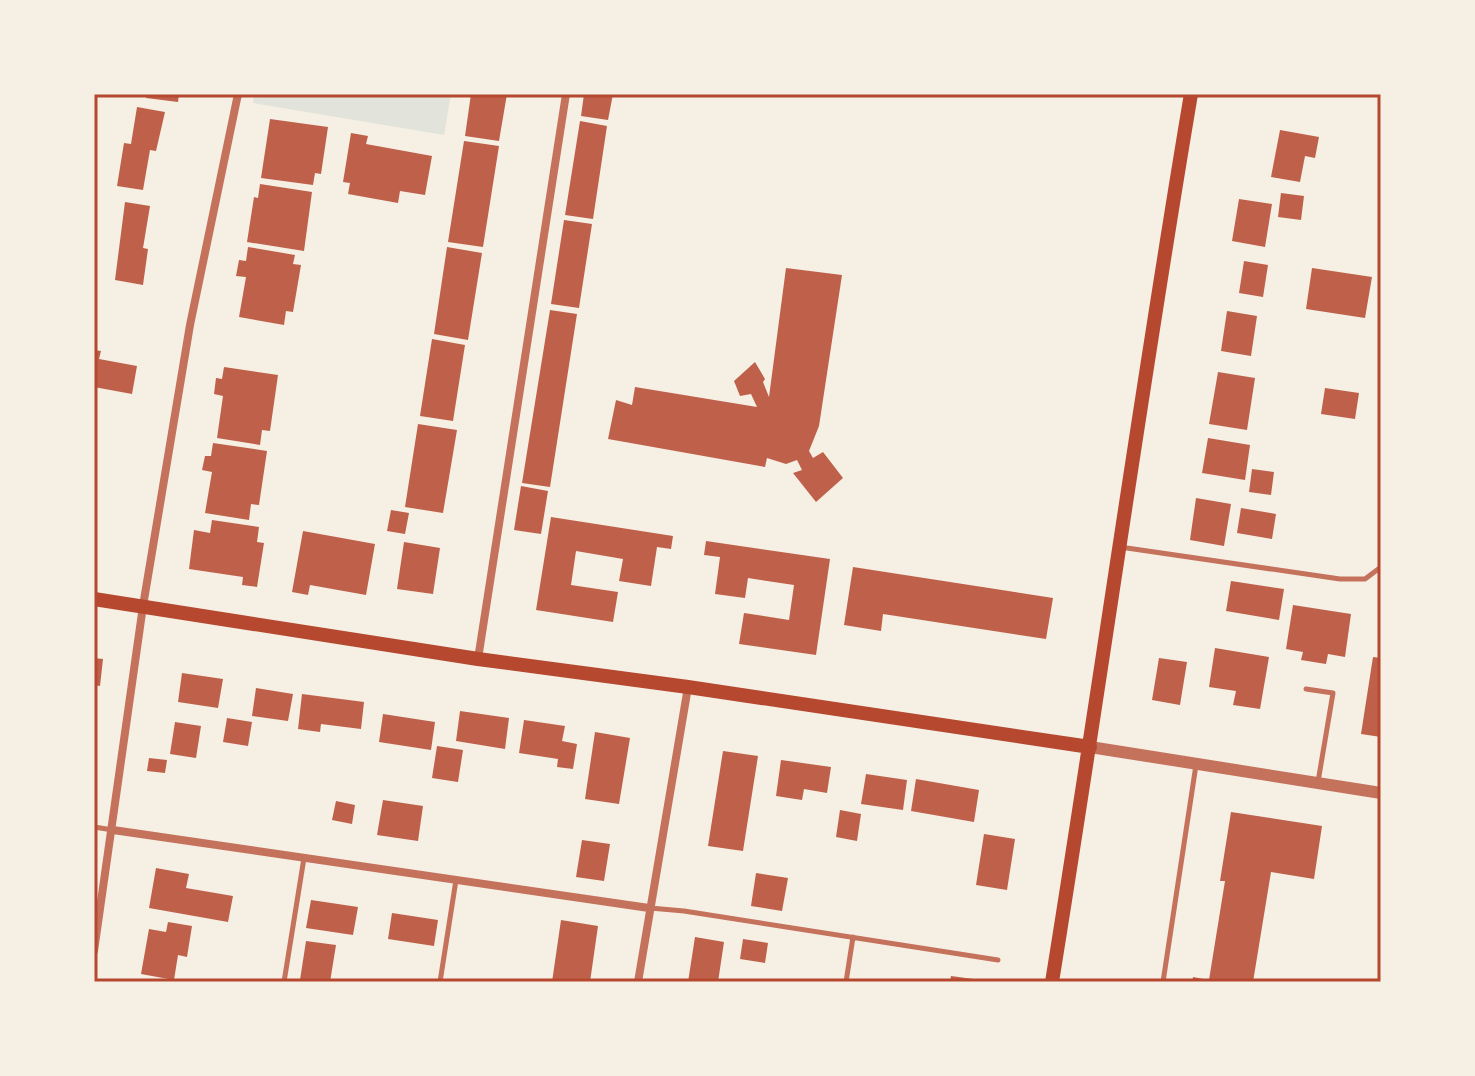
<svg xmlns="http://www.w3.org/2000/svg" width="1475" height="1076" viewBox="0 0 1475 1076" font-family="Figtree,sans-serif">
	<style>
		.green { fill: #e2e4dc }
		.building { fill: #bf614a }
		.lines { fill: none; stroke-linecap: round; stroke-linejoin: round }
		.service { stroke: #c5725c; stroke-width: 5 }
		.minor { stroke: #c5725c; stroke-width: 8 }
		.tertiary { stroke: #c5725c; stroke-width: 12 }
		.secondary { stroke: #b5482f; stroke-width: 14 }
		.neatline { fill: none; stroke: #b5482f; stroke-width: 3 }
	</style>
	<rect width="100%" height="100%" fill="#f6efe4"/>
	<path class="green" d="M254,94H451L444,135L253,103Z"/>
	<path class="building" d="M147,94H179L178,102L146,98Z
		M471,94H507L499,141L465,136Z
		M584,94H613L608,120L581,116Z
		M137,107L165,112L156,151L150,150L143,190L117,186L124,143L131,144Z
		M270,119L328,127L321,174L315,173L313,185L261,178Z
		M580,121L607,126L593,219L565,215Z
		M1280,130L1319,137L1315,158L1305,156L1300,182L1271,177Z
		M351,133L368,136L366,144L432,156L425,195L400,191L398,203L348,194L350,183L343,182Z
		M464,141L499,146L483,247L448,242Z
		M260,184L312,192L304,251L247,242L254,197L258,198Z
		M1281,193L1304,196L1301,220L1278,217Z
		M1239,199L1272,204L1265,247L1232,241Z
		M125,202L150,206L143,248L148,249L143,285L115,280Z
		M564,220L592,224L579,308L551,304Z
		M248,247L295,255L293,264L301,265L293,312L286,311L284,325L239,317L246,277L236,276L239,260L246,261Z
		M447,247L482,253L468,340L434,334Z
		M1244,261L1268,265L1263,297L1239,293Z
		M786,268L842,275L819,426L809,451L813,458L823,452L843,478L816,502L793,473L802,470L797,460L786,464L767,458L765,467L608,439L616,400L632,405L635,387L757,407L751,394L740,396L734,381L755,362L765,379L763,382L769,397Z
		M1312,268L1372,277L1365,318L1306,309Z
		M550,310L577,314L550,487L522,483Z
		M1227,311L1257,316L1251,356L1221,351Z
		M432,339L465,345L453,421L420,416Z
		M94,350L101,351L99,359L137,366L132,394L94,387Z
		M224,367L278,375L270,431L262,430L260,445L217,438L223,396L214,394L216,378L222,379Z
		M1218,372L1255,378L1247,430L1209,424Z
		M1325,388L1359,393L1355,419L1321,414Z
		M418,424L457,430L443,513L405,507Z
		M1208,438L1250,445L1245,480L1202,473Z
		M213,443L267,451L259,505L251,504L249,520L205,513L212,472L202,470L205,456H211Z
		M1252,469L1274,472L1271,495L1249,492Z
		M521,486L548,491L541,534L514,530Z
		M1196,498L1231,504L1224,546L1190,540Z
		M1241,508L1276,514L1272,539L1237,533Z
		M391,510L409,513L405,534L387,531Z
		M551,517L673,536L671,549L657,547L651,586L619,581L623,559L576,551L571,585L618,592L613,622L536,610Z
		M212,520L259,527L257,542L264,543L257,587L242,585L243,577L189,569L194,530L210,533Z
		M303,531L375,544L366,595L310,585L308,595L292,592Z
		M706,541L830,559L816,655L739,644L744,613L789,620L794,585L748,578L745,598L715,594L720,557L704,555Z
		M404,542L440,548L433,594L397,589Z
		M853,567L1053,598L1046,639L883,614L881,631L844,625Z
		M1231,581L1284,589L1279,620L1226,611Z
		M1293,605L1351,614L1345,657L1328,654L1326,664L1301,660L1303,652L1286,649Z
		M1215,648L1269,657L1260,709L1233,705L1236,691L1209,687Z
		M1373,657L1381,658V737L1361,734Z
		M94,658L103,659L100,686L94,685Z
		M1159,658L1187,662L1180,705L1152,700Z
		M182,673L223,679L218,708L178,702Z
		M256,688L293,694L288,721L252,716Z
		M302,694L364,702L361,729L321,724L320,732L298,729Z
		M460,711L509,718L505,749L456,741Z
		M383,714L435,722L431,750L379,742Z
		M227,718L252,722L248,746L223,742Z
		M524,720L565,726L562,741L577,744L573,769L557,767L558,759L519,753Z
		M175,722L201,726L196,758L170,754Z
		M595,732L630,738L619,804L585,799Z
		M437,746L463,750L458,782L432,778Z
		M723,751L758,756L743,851L708,846Z
		M149,758L167,760L165,773L147,771Z
		M781,760L831,767L827,793L804,789L802,800L776,796Z
		M866,774L907,780L903,810L861,804Z
		M916,779L979,790L974,822L911,811Z
		M383,800L423,806L418,841L377,835Z
		M336,801L355,805L352,824L332,820Z
		M840,810L861,814L857,841L836,837Z
		M1231,812L1322,826L1314,879L1271,872L1253,982H1192L1193,977L1209,980L1225,881H1220Z
		M984,834L1015,839L1007,890L976,885Z
		M582,840L610,844L604,881L576,877Z
		M156,868L189,874L186,888L233,896L228,922L149,908Z
		M756,873L788,878L782,911L751,906Z
		M311,900L358,907L353,935L306,928Z
		M392,913L438,920L434,946L388,939Z
		M561,920L598,926L590,982H552Z
		M168,922L192,926L187,957L178,955L174,980L141,974L149,929L166,932Z
		M695,937L724,942L718,982H688Z
		M743,939L768,943L765,963L740,959Z
		M306,941L336,945L330,982L300,980Z
		M951,976L981,980V982H950Z"/>
	<g class="lines">
		<path class="service" d="M1120,547L1340,579H1365L1381,567
			M1306,689L1333,693L1318,782
			M94,827L113,830
			M650,908L684,911L998,960
			M284,982L304,858
			M440,982L456,880
			M846,982L853,937
			M1163,982L1196,765"/>
		<path class="minor" d="M478,659L566,94
			M113,830L649,908
			M94,951L143,606L190,325L238,94
			M638,982L688,687"/>
		<path class="tertiary" d="M1090,747L1381,793"/>
		<path class="secondary" d="M94,599L478,659L688,687L1090,747
			M1052,982C1100,686 1141,389 1191,94"/>
	</g>
	<rect width="1475" height="1076" fill="none" stroke="#f6efe4" stroke-width="192"/>
	<rect x="96" y="96" width="1283" height="884" class="neatline"/>
</svg>
